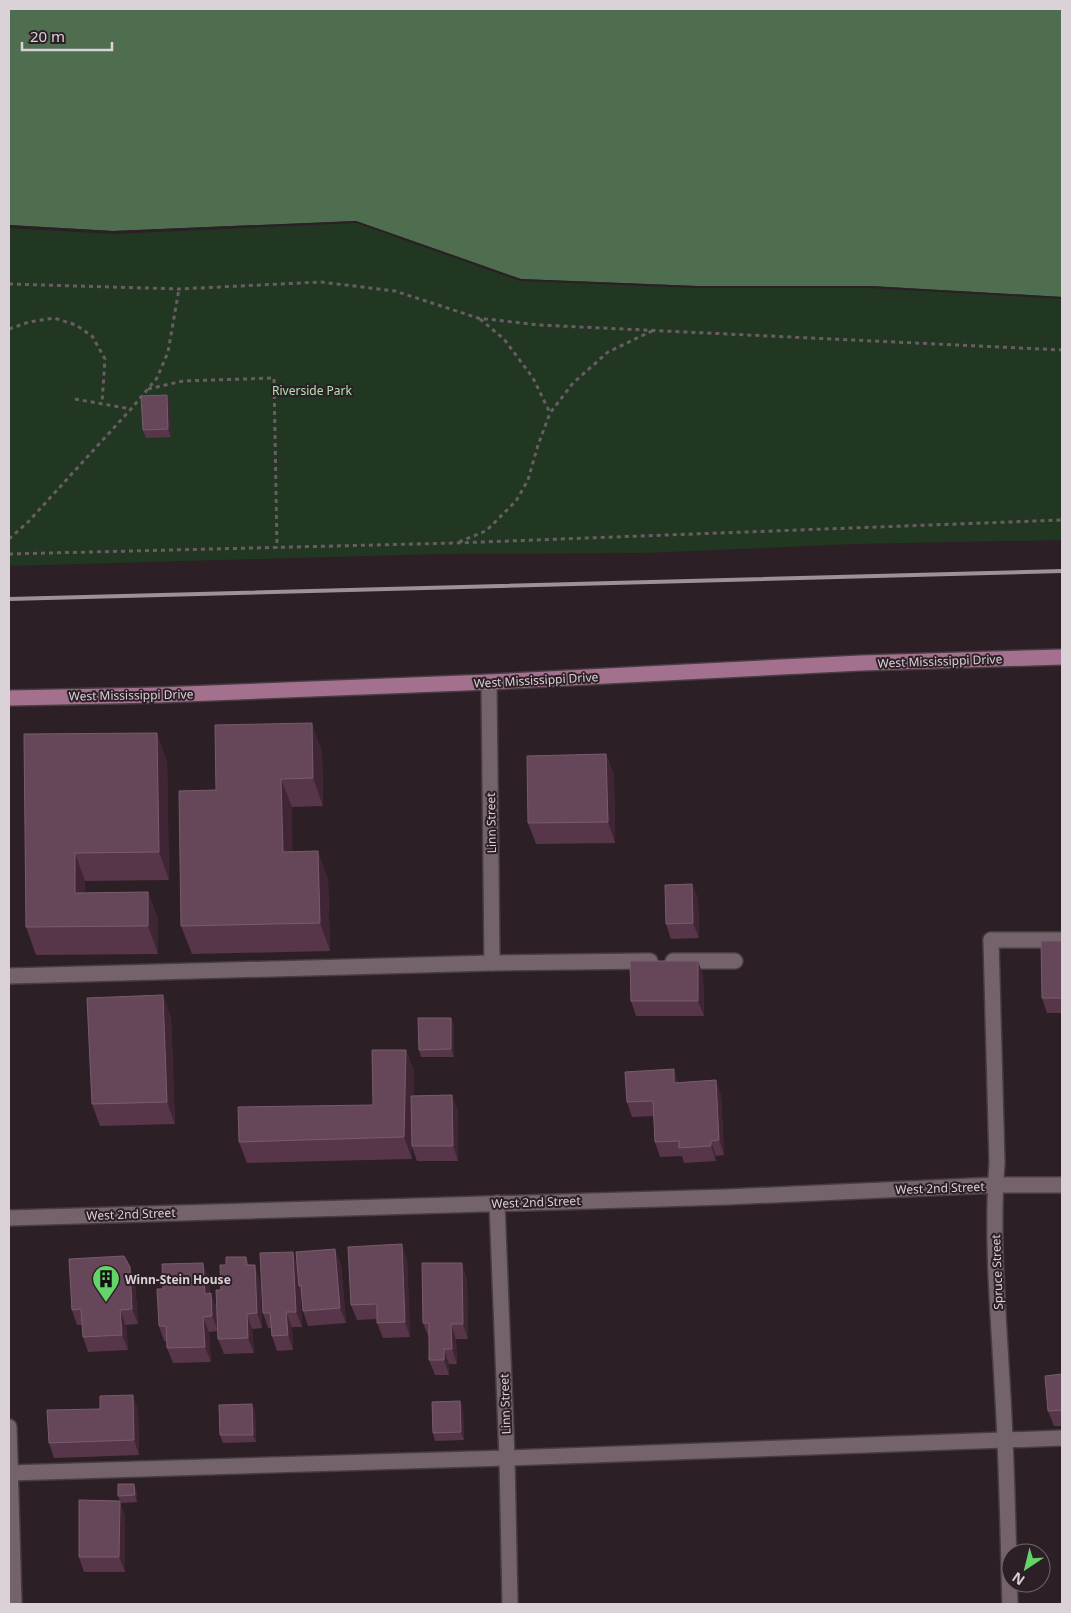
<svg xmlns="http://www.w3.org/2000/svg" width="1071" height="1613" viewBox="0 0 1071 1613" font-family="'Noto Sans',sans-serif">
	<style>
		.green { fill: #213721 }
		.water { fill: #4f6e4f }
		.pier { fill: #2c1f26 }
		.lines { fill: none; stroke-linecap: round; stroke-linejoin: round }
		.lane-casing { stroke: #483d43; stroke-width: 18 }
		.street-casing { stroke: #483d43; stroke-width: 18 }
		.primary-casing { stroke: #483d43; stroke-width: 18 }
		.path { stroke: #695d63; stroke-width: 3; stroke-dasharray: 4 4; stroke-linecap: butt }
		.lane { stroke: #74636c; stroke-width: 15 }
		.street { stroke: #74636c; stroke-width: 15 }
		.primary { stroke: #a3718e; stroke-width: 15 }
		.rail { stroke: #9d9298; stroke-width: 4 }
		.wall { fill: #58364a }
		.shaded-wall { fill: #402635 }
		.building { fill: #664759; stroke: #785c6d }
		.labels { text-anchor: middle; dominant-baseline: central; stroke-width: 4; stroke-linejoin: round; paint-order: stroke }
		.park-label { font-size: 12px; fill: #afe4af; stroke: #2c1f26 }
		.street-label { font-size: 12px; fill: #dbd2d7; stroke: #2c1f26 }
		.poi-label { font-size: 12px; font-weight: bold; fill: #dbd2d7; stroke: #2c1f26; text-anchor: start }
	</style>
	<rect width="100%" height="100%" fill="#2c1f26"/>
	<path class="green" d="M356,221L870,286L1062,297V540L854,544L645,553L439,554L9,566V225Z"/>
	<path class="water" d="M9,9H1062V297L870,286H697L521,279L356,221L113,231L9,225Z"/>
	<path class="pier" d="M356,221L521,279L697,286H870L1062,297V299L870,288H697L520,281L356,223L113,234L9,228V225L113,231Z"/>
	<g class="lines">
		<defs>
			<path id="lane" d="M991,940H1062
				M673,961H735
				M9,976L492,963L650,961
				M9,1473L507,1458L1062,1438"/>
			<path id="street" d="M489,682L492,963
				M991,940L997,1163C991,1241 999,1320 1003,1399C1007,1467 1008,1536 1010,1604
				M497,1203L507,1458L510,1604
				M9,1218L727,1197L995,1185H1062
				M9,1427L14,1604"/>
			<path id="primary" d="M9,698L159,695L489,682L861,663L1062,657"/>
		</defs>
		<use href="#lane" class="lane-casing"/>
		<use href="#street" class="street-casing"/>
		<use href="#primary" class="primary-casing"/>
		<path class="path" d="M9,284L179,289L321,282L395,291L478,318L539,325L1062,350
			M480,319L504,339L533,378L550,413
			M9,329L29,322L54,318L76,325L92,336L105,359L102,403
			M148,389L183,381L274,378L277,548
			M75,399L131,409
			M9,539L28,522L131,409L157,378L168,352L179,289
			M459,542L486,531L516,501L528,480L538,445L550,413L573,383L608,352L654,330
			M9,554L456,543L1062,520"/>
		<use href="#lane" class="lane"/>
		<use href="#street" class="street"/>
		<use href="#primary" class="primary"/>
		<path class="rail" d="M9,599L1062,571"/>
	</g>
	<path class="wall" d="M170,402L171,437L146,438L143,430Z
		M24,734L167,761L169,880L85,881V893L148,892L158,920V954L36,955L26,927Z
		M322,751L323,806L292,807V852L328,879L330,951L192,954L181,926L216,790Z
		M606,754L614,776L615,843L536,844L528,823Z
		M692,884L698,899L699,938L671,939L666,924Z
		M1062,941V1013H1047L1042,998Z
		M698,961L703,976L704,1016H636L631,1001Z
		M171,1017L175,1124L100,1126L92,1104Z
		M451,1018L454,1025V1057H421L419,1050Z
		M406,1050L414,1072L413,1096L458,1110V1161H417L412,1147V1159L247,1163L239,1142L373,1105Z
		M679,1083L721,1095L724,1155L716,1156V1161L684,1163L682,1156L660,1157L655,1142L654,1116L632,1117L627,1102Z
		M246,1257L249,1265L260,1280L262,1328L252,1329L254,1353L224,1354L218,1339V1331L209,1332L211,1362L173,1363L167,1348V1341H164L159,1326L163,1289L209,1278L210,1293L217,1308L226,1265Z
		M407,1259L410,1337L383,1338L377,1323V1319L357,1320L351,1305Z
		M297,1262L341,1264L346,1323L308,1326L303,1311L301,1293L300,1288L302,1327H292L293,1350L277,1351L272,1336L271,1328H268L263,1313Z
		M467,1278L468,1339H456L457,1364H449V1375H435L429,1360V1338L423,1323Z
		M135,1282L138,1324L126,1325L128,1350L88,1352L83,1337L82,1325H77L72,1310Z
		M1062,1374V1426H1054L1048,1411Z
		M460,1401L463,1409L464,1440L435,1441L433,1433Z
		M138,1410L139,1455L54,1458L49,1443Z
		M255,1411L256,1442L223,1443L220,1435Z
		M137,1491V1502L121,1503L118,1496Z
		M125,1516V1572H84L79,1557Z"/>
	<path class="shaded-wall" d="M167,395L170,402L171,437L168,429Z
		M312,723L322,751L323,806L313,778Z
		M157,733L167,761L169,880L159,852Z
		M606,754L614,776L615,843L608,822Z
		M281,779L292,807L293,880L283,852Z
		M318,851L328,879L330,951L320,923Z
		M75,853L85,881L86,921L75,893Z
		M692,884L698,899L699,938L693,923Z
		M148,892L158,920V954L148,926Z
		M698,961L703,976L704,1016L698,1001Z
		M163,995L171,1017L175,1124L167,1102Z
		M451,1018L454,1025V1057L451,1049Z
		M406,1050L414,1072L412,1159L404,1137Z
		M674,1069L679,1084L674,1083Z
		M716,1080L721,1095L724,1155L719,1140Z
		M452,1095L458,1110V1161L453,1146Z
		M711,1141L716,1156V1161L711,1146Z
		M402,1244L407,1259L410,1337L405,1322Z
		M335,1249L341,1264L346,1323L340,1308Z
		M293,1252L298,1267L299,1286L300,1288L302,1327L296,1312Z
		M203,1263L209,1278L210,1309L205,1294Z
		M462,1263L467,1278L468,1339L463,1324Z
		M255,1265L260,1280L262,1328L257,1313Z
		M130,1267L135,1282L138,1324L132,1309Z
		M211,1293L217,1308L218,1331L212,1316Z
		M120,1310L126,1325L128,1350L122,1335Z
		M286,1312L292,1327L293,1350L288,1335Z
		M247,1314L252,1329L254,1353L248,1338Z
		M203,1317L209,1332L211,1362L205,1347Z
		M451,1324L456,1339L457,1364L452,1349Z
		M444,1349L449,1364V1375L444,1360Z
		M133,1395L138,1410L139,1455L134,1440Z
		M460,1401L463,1409L464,1440L461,1432Z
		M252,1404L255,1411L256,1442L253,1435Z
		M134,1484L137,1491V1502L135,1495Z
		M120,1501L125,1516V1572L119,1557Z"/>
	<path class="building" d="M167,395L168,429L143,430L141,396Z
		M312,723L313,778L281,779L283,852L318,851L320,923L181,926L179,791L216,790L215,725Z
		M157,733L159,852L75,853V893L148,892V926L26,927L24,734Z
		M606,754L608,822L528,823L527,756Z
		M692,884L693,923L666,924L665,885Z
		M1041,941H1062V998H1042Z
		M630,961H698V1001H631Z
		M163,995L167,1102L92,1104L87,998Z
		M418,1018H451V1049L419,1050Z
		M372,1050H406L404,1137L239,1142L238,1107L373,1105Z
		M674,1069V1083L716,1080L719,1140L711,1141V1146L679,1148V1141L655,1142L653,1101L627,1102L625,1072Z
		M452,1095L453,1146H412L411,1096Z
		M402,1244L405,1322L377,1323V1304L351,1305L348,1247Z
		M335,1249L340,1308L303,1311L301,1285L299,1286L296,1252Z
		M293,1252L296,1312H286L288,1335L272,1336L270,1313H263L260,1253Z
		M124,1256L130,1267L132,1309L120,1310L122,1335L83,1337L81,1309L72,1310L69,1259Z
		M226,1257H246V1265H255L257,1313L247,1314L248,1338L218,1339L216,1290H221L220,1265H226Z
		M203,1263L205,1294L211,1293L212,1316L203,1317L205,1347L167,1348L166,1326H159L157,1289H163L162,1264Z
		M422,1263H462L463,1324H451L452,1349H444V1360H429V1323H423Z
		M1062,1374V1410L1048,1411L1045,1376Z
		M133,1395L134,1440L49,1443L47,1410L100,1409V1396Z
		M460,1401L461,1432L433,1433L432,1402Z
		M252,1404L253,1435H220L219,1405Z
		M118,1484H134L135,1495L118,1496Z
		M79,1500L120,1501L119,1557H79Z"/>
	<defs>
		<symbol id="building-pin" viewBox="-11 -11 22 30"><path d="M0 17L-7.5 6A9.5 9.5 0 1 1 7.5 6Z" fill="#63d468" stroke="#2c1f26"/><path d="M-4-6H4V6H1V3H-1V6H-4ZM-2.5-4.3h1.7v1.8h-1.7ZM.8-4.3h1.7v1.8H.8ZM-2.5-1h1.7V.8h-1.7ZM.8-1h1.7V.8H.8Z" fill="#111"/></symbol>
	</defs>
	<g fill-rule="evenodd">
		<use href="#building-pin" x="90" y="1263" width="32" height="43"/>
	</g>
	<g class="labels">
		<g class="park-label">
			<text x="312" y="390">Riverside Park</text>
		</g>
		<g class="street-label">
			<text transform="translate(940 661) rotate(-2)">West Mississippi Drive</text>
			<text transform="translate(536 680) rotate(-3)">West Mississippi Drive</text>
			<text transform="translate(131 695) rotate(-1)">West Mississippi Drive</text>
			<text transform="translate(491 823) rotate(-91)">Linn Street</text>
			<text transform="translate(940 1188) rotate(-2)">West 2nd Street</text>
			<text transform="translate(536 1202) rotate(-2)">West 2nd Street</text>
			<text transform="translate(131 1214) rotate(-2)">West 2nd Street</text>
			<text transform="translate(997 1272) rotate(-92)">Spruce Street</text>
			<text transform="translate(505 1404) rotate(-92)">Linn Street</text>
		</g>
		<g class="poi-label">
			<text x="125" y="1279">Winn-Stein House</text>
		</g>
	</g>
	<rect width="1071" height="1613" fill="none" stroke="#dbd2d7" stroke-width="20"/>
	<g transform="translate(1026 1568) rotate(215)"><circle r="24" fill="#2c1f26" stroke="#72676d"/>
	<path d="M0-4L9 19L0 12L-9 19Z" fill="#63d468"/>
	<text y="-8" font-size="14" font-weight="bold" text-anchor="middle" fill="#dbd2d7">N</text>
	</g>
	<path d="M22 42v8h90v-8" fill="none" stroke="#dbd2d7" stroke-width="2.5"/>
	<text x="30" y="42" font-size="15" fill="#dbd2d7" stroke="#2c1f26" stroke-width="4" paint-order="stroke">20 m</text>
</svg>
